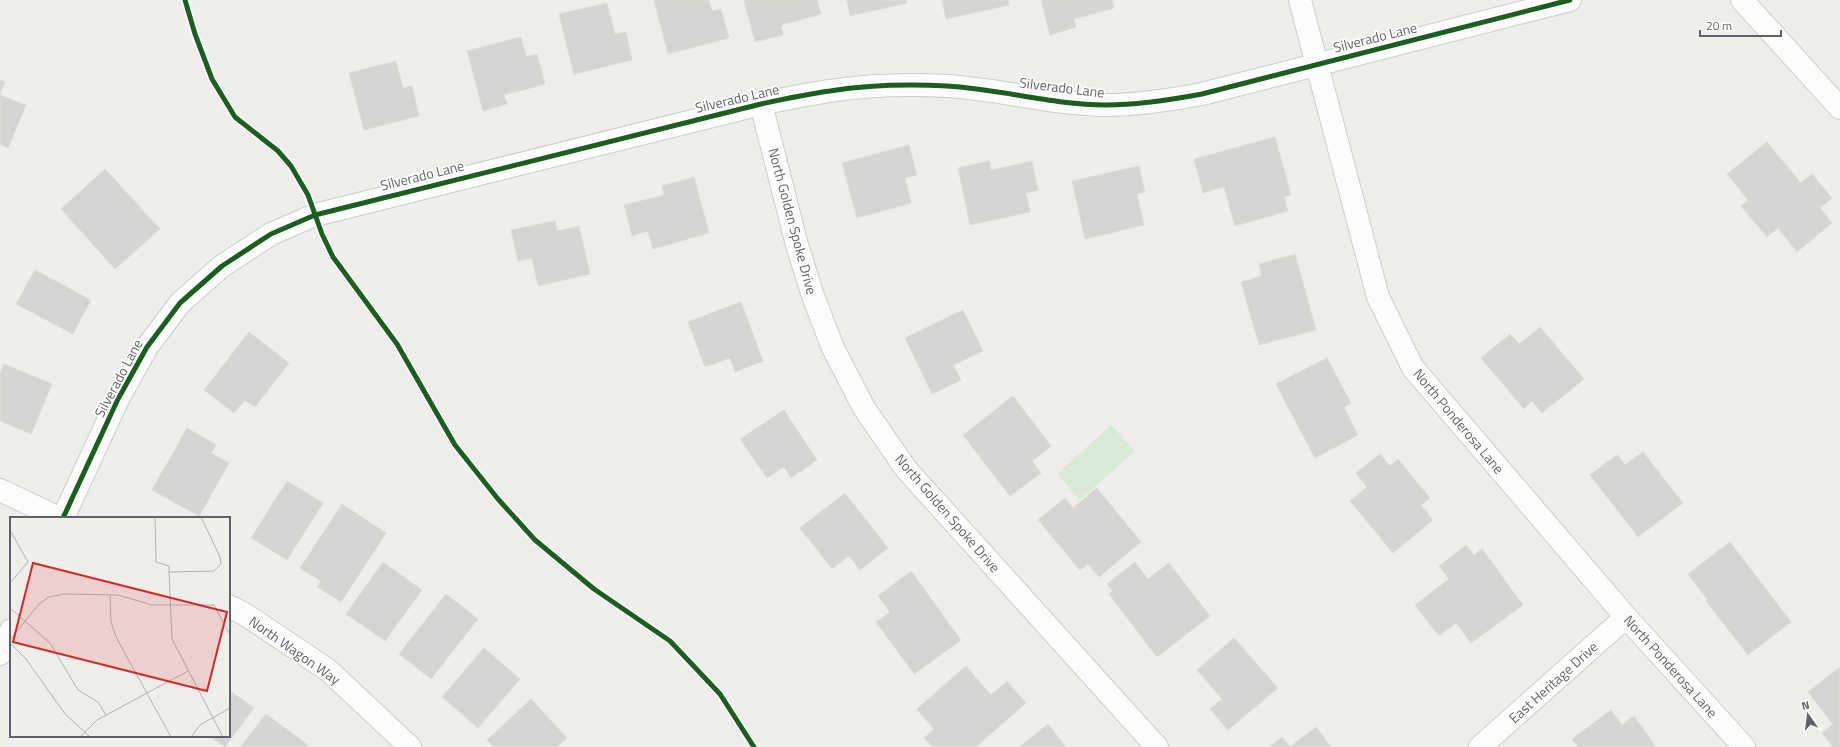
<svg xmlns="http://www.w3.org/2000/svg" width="1840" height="747" viewBox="0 0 1840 747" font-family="'Titillium Web',sans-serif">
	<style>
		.park { fill: #d8ebd6 }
		.building { fill: #d6d5d3; stroke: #deddd9 }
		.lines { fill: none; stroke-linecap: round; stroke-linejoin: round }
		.minor-casing { stroke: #cbcccc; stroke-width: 24 }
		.minor { stroke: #fdfcfc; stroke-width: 22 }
		.cycleway-casing { stroke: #fff; stroke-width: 8 }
		.cycleway { stroke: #1b5e20; stroke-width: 5 }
		.labels { text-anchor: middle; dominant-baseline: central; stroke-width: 3.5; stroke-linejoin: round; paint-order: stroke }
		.street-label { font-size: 14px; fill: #5f6368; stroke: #fff }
		.inset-road { fill: none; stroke: #b1b2b2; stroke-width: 1 }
		.view { fill: #d62828; fill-opacity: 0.15; stroke: #d62828; stroke-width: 2 }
		.inset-edge { fill: none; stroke: #5f6368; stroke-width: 2 }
	</style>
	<rect width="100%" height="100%" fill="#efeeea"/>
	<path class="park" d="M1111,425L1135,451L1080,500L1057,474Z"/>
	<path class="building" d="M654,0H709L712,11L721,9L729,38L668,54Z
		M744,0H817L821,14L781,25L783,35L755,42Z
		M847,0H906L907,3L850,16Z
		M942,0H1008L1009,5L946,19Z
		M1041,0H1112L1114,8L1074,19L1076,27L1050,35Z
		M607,3L615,34L626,32L632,60L574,74L559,14Z
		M521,37L526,57L537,54L545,84L504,95L507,104L483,111L467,51Z
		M396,61L403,88L412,86L419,116L364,130L349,73Z
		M0,80L5,82L0,94Z
		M0,95L26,105L8,148L0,144Z
		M1275,137L1291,195L1284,197L1288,211L1235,226L1224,187L1203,193L1194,159Z
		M1767,142L1801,183L1812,174L1832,198L1820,208L1832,223L1797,252L1778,228L1767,237L1741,206L1748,200L1727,174Z
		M909,145L917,175L905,178L911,203L857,218L842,163Z
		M989,161L991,170L1032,161L1038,190L1026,193L1030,212L970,225L958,168Z
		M1139,166L1145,192L1137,194L1144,225L1085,239L1072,181Z
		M105,169L160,229L115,269L61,209Z
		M694,177L709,233L653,249L648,231L632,236L624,205L664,195L662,186Z
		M555,221L557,231L579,226L590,274L538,286L532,258L518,261L511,230Z
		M1295,254L1316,330L1259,345L1241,282L1262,276L1259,264Z
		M35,270L91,300L73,334L16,304Z
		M741,302L763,361L735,372L730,358L705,367L688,322Z
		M963,310L983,351L953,365L961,380L932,394L905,338Z
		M1540,327L1584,379L1542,413L1532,401L1524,409L1481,358L1510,334L1519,344Z
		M249,332L289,363L255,407L245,400L234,413L204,390Z
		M1327,358L1351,403L1344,407L1358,435L1315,458L1276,384Z
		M4,364L52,384L31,434L0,421V374Z
		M1013,396L1051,446L1032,461L1041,473L1010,496L963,435Z
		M784,410L817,460L791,478L784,467L767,478L740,439Z
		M187,428L216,445L211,453L229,463L199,516L152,490Z
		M1643,452L1683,503L1638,537L1590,475L1617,455L1625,465Z
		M1380,454L1390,466L1398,459L1430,498L1421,505L1433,520L1393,553L1350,501L1367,487L1356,473Z
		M287,481L323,503L287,560L251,538Z
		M1097,488L1141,542L1099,577L1088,564L1080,570L1038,520L1065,498L1073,508Z
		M845,493L888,548L860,570L849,556L832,569L800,528Z
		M342,504L386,533L341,602L317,587L321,581L300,568Z
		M1730,542L1791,622L1748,655L1706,601L1708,600L1688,574Z
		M1466,545L1474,555L1482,549L1523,605L1471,643L1456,623L1439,636L1415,605L1449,579L1439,566Z
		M383,562L422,590L385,641L346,614Z
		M1135,562L1148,579L1169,563L1210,616L1157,657L1109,594L1113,591L1107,584Z
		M911,571L961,640L914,674L876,622L890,612L878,596Z
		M446,594L478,619L431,679L399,654Z
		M1234,638L1278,688L1228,730L1210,709L1222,699L1197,670Z
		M484,648L520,679L478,728L442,697Z
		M966,666L991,695L1007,681L1026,703L976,747H933L924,738L934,729L917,709Z
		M1840,667V747H1833L1822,733L1833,724L1808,692Z
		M229,690L254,708L225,747L209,736H229Z
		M531,699L567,738L557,747H494L487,740Z
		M1611,710L1622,725L1634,716L1656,747H1578L1572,739Z
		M266,714L308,745L307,747H240Z
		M1048,724L1066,747H1019Z
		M1316,727L1331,747H1290Z
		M1282,737L1290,747H1269Z"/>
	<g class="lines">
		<defs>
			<path id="minor" d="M1300,0L1378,297L1413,368L1626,617L1744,747
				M1742,0L1840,108
				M761,104L797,245L813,296L833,348L864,408L906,469L1157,747
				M0,490L59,518
				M63,518L118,399L147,347L180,303L222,266L271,234L315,215L761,104C784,99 807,94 830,91C868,85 909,84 947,86C1000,89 1053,105 1106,105C1139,105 1170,100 1202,94L1570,0
				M229,606L246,615L328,670L410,747
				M0,654L11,630
				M1480,747L1626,617"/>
		</defs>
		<use href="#minor" class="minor-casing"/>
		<use href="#minor" class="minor"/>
		<defs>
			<path id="cycleway" d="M185,0L195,34L212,79L235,117L278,151L291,166L308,195L322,234L333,257L397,344L455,445L498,499L535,540L594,589L670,641L720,694L754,747
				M63,518L118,399L147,347L180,303L222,266L271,234L315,215L761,104C784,99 807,94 830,91C868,85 909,84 947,86C1000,89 1053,105 1106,105C1139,105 1170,100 1202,94L1570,0"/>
		</defs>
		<use href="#cycleway" class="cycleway-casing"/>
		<use href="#cycleway" class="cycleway"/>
	</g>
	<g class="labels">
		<g class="street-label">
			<text transform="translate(1375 37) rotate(-14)">Silverado Lane</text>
			<text transform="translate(1062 87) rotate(7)">Silverado Lane</text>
			<text transform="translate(737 98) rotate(-13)">Silverado Lane</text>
			<text transform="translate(422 175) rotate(-14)">Silverado Lane</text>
			<text transform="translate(793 221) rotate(75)">North Golden Spoke Drive</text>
			<text transform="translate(118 378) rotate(-62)">Silverado Lane</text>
			<text transform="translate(1459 421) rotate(50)">North Ponderosa Lane</text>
			<text transform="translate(948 513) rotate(49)">North Golden Spoke Drive</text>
			<text transform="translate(295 650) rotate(35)">North Wagon Way</text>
			<text transform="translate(1671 666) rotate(48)">North Ponderosa Lane</text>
			<text transform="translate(1553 682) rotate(-42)">East Heritage Drive</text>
		</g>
	</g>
	<g transform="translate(10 517)">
		<rect width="220" height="220" fill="#efeeea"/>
		<path class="inset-road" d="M145,0L146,45L159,49V55L204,54L211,47L210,40L191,0M0,13L18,45L0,66M159,55L162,122L213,220M100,77L101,105L106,120L161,220M0,91L40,126L68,173L88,185L96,198M0,123L29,87L39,80L54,77L108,78L142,88H204L220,118M0,126L16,142L55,197L80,220M70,220L87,203L178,154M181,220L190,208L220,191"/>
		<path class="view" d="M23,46L217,95L197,174L3,125Z"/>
		<rect width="220" height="220" class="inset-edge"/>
	</g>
	<g transform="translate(1808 715) rotate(346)" stroke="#ffffff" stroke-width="3" paint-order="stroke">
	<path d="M0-3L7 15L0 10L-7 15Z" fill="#5f6368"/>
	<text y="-6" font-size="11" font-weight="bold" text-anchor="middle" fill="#5f6368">N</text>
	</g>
	<path d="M1700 30v6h81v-6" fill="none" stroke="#5f6368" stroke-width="2"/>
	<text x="1706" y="30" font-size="12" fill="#5f6368" stroke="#ffffff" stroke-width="3" paint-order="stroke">20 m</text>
</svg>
